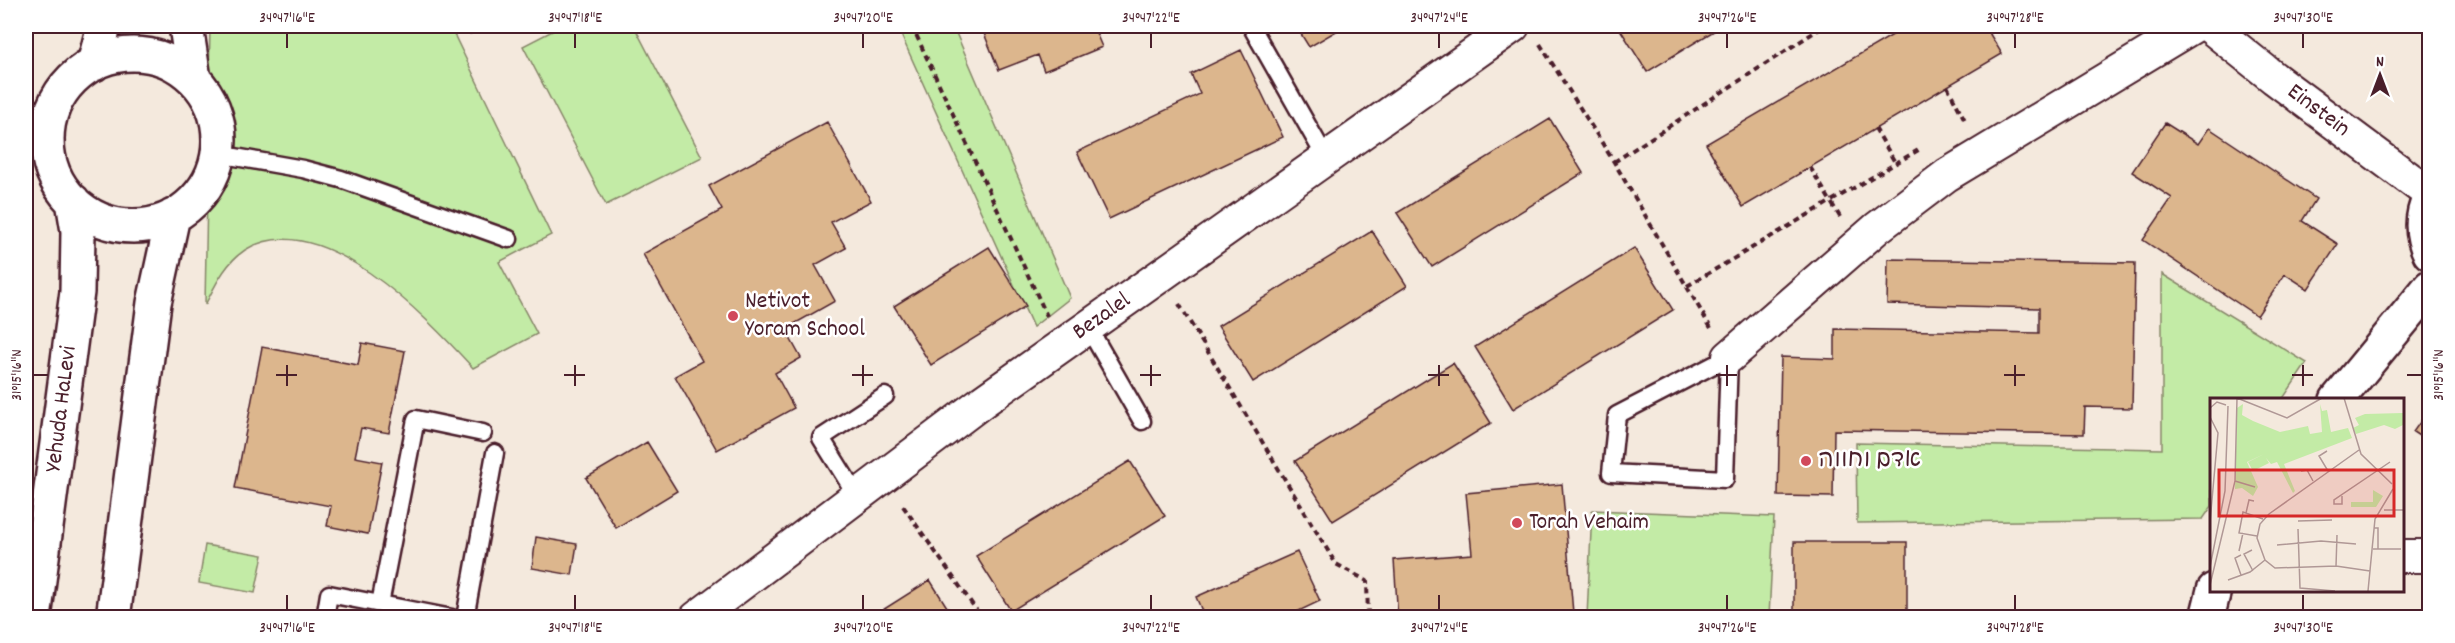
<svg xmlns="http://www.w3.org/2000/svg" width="2455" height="643" viewBox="0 0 2455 643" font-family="Dekko,'Playpen Sans Hebrew',sans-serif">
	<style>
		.green { fill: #c3eba6; stroke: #868568; stroke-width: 1.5 }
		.building { fill: #dcb68d; stroke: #4a1f2b; stroke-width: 1.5 }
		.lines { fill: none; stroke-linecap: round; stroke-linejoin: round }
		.service-casing { stroke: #4a1f2b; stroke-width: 21 }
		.minor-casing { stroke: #4a1f2b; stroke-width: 36 }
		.tertiary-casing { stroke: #4a1f2b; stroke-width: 38 }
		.secondary-casing { stroke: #4a1f2b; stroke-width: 38 }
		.path { stroke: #4a1f2b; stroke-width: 4; stroke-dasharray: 6 4.5; stroke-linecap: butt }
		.service { stroke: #fff; stroke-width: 16 }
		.minor { stroke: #fff; stroke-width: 32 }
		.tertiary { stroke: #fff; stroke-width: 33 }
		.secondary { stroke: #fff; stroke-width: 33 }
		.ticks { fill: none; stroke: #4a1f2b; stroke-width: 2 }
		.poi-dot { fill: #d1495b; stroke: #fff; stroke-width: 2 }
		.labels { text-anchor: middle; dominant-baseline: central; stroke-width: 5; stroke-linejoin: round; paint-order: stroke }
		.street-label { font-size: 24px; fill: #4a1f2b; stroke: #fff }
		.poi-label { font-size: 24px; fill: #4a1f2b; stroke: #fff; text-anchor: start }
		.inset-road { fill: none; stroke: #b09896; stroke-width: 1.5 }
		.view { fill: #d62828; fill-opacity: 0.15; stroke: #d62828; stroke-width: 3 }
		.inset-edge { fill: none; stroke: #4a1f2b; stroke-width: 3 }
		.neatline { fill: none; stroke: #4a1f2b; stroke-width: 2 }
		.ticks-label { font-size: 15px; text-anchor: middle; fill: #4a1f2b }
	</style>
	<rect width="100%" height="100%" fill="#f4e9dd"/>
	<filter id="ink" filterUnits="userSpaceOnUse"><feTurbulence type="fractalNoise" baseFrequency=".0167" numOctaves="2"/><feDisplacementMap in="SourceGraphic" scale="12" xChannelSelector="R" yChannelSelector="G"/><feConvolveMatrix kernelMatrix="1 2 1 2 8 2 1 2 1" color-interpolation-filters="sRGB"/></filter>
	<g filter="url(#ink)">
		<path class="green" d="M210,26H450L551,235L499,262L537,334L473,368C427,318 320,204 245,250C225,263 215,286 205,305Z
			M562,26H634L702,157L606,205L523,46Z
			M897,26H953L1070,298L1033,327Z
			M2162,274L2307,363L2282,400H2212V506L2203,519L1857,523L1856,443L2162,449Z
			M1592,510L1774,517L1769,617H1587Z
			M205,545L263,555L255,593L199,583Z"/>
		<path class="building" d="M981,26H1093L1102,47L1044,71L1038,55L999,70Z
			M1296,26H1345L1309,47Z
			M1618,26H1722L1647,72Z
			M1908,26H1985L2002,54L1743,207L1706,144Z
			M1241,50L1283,137L1109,219L1077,152L1200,94L1191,74Z
			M1550,119L1583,173L1432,267L1397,213Z
			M827,122L871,201L831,222L846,248L815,265L835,301L785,329L801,358L775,373L794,408L717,450L675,376L702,361L643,254L722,210L709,186Z
			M2165,123L2198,144L2209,128L2316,199L2302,221L2338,244L2308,289L2285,274L2257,316L2143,240L2172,198L2132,172Z
			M1372,231L1407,286L1253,382L1218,326Z
			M989,247L1026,306L931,365L894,306Z
			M1634,248L1673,310L1513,409L1475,347Z
			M1888,259L2135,263L2132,408L2085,407L2084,434L1834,430L1833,497L1778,496L1781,357L1835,359V329L2039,333V308L1887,304Z
			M362,343L405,351L389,433L361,428L355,457L382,462L368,534L327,526L331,506L235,488L262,347L358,365Z
			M1453,363L1491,423L1333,521L1295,461Z
			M2430,408V443L2413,432Z
			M647,442L677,491L616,528L586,478Z
			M1130,461L1165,516L1011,611L976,556Z
			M1562,484L1573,613L1525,618H1398L1394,560L1472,554L1466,493Z
			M536,537L577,544L572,575L532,568Z
			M1794,542H1907V618H1794Z
			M1297,552L1320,601L1284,618H1205L1196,597Z
			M930,580L954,618H870Z
			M2322,615H2430V618H2322Z"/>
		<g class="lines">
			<defs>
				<path id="service" d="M1251,26L1326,158
					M218,154L303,169L341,179L509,239
					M1088,327L1142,421
					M1729,357L1725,479L1611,473L1617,415Z
					M857,496L821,438L885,396
					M380,604L416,419L483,433
					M325,618L329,594L452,618
					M465,618L495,453"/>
				<path id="minor" d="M2209,26L2274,78L2430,194
					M1729,357L1877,228L1947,175L2194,26
					M2402,556H2430
					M696,618L982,402L1513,26"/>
				<path id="tertiary" d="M2430,197C2421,216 2420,233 2430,253
					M2337,400L2430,287
					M2207,618L2214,590"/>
				<path id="secondary" d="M186,26L194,79
					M47 140a86 86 0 1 1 172 0a86 86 0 1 1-172 0Z
					M94,64L104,26
					M34,618L77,292L78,231L73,201
					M113,618L154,303L173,216"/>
			</defs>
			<use href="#service" class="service-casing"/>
			<use href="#minor" class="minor-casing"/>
			<use href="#tertiary" class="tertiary-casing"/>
			<use href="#secondary" class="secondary-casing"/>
			<path class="path" d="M912,26L1047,316
				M469,33L484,26
				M1540,44L1614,162L1711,328
				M1947,86L1966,122
				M1875,128L1896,164
				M1614,162L1824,26
				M1810,167L1840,217
				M1687,286L1920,149
				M1179,304L1336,564L1367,581L1368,618
				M903,506L982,618"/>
			<use href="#service" class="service"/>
			<use href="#minor" class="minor"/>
			<use href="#tertiary" class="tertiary"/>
			<use href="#secondary" class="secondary"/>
		</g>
	</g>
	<path class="ticks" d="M287,33V48M575,33V48M863,33V48M1151,33V48M1439,33V48M1727,33V48M2015,33V48M2303,33V48M287,365V386M575,365V386M863,365V386M1151,365V386M1439,365V386M1727,365V386M2015,365V386M2303,365V386M33,375H48M276,375H297M564,375H585M852,375H873M1140,375H1161M1428,375H1449M1716,375H1737M2004,375H2025M2292,375H2313M2407,375H2422M287,595V610M575,595V610M863,595V610M1151,595V610M1439,595V610M1727,595V610M2015,595V610M2303,595V610"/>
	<g class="poi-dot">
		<circle cx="733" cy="316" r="6"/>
		<circle cx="1806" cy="461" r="6"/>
		<circle cx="1517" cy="523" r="6"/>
	</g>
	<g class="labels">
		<g class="street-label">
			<text transform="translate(2318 111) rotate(37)">Einstein</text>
			<text transform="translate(1102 317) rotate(-35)">Bezalel</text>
			<text transform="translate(62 409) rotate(-83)">Yehuda HaLevi</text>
		</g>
		<g class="poi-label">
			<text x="745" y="302">Netivot<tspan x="745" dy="28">Yoram School</tspan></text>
			<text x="1818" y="461">אדם וחווה</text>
			<text x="1529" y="523">Torah Vehaim</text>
		</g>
	</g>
	<g transform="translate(2210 398)">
		<rect width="194" height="194" fill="#f4e9dd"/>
		<path d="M33,6L32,17L43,23L70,34L98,28L100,36L112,34L110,6L112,13L117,12L121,34L138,30L142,40L74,66L85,93L83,95L67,64L61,66L56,60L59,65L43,73L38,64L54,56L37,64L48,89L43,98L32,90L25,91L27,10ZM193,15V27L185,31L174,27L146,36L143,30L149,27L145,20L155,16ZM163,92L173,98L166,109H141V104H163Z" fill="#c3eba6"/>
		<path class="inset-road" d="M27,0L77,20L112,0M134,0L151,56L182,86M0,10L7,4L16,7M0,19L8,35L0,124M149,52L59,116L50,126L47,140L55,162L65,170L126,168L160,173M117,53L109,58L118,73M91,73L97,72L103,83M25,83L45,89M132,98V106H124V102L180,64M174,112H194M36,115L39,102L44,103M88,123L122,122M164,130H168V151M88,131L90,190L125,193M47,138L29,135L33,114L53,121M67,147L111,143L146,146M163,151H191M42,152L34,156L43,173M29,153L33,135M31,157L25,160L31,177M126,168L127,137M0,169L15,93L18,8M18,182L40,174L55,162M0,187L25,83L27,0M158,193L165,121L183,91"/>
		<path class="view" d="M9,72H184V118H9Z"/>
		<rect width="194" height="194" class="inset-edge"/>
	</g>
	<rect width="2455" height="643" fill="none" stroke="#fff" stroke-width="66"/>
	<g transform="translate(2380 75)" stroke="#ffffff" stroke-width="4.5" paint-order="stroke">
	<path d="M0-4.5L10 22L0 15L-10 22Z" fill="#4a1f2b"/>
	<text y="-9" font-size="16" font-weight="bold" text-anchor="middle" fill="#4a1f2b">N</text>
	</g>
	<rect x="33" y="33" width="2389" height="577" class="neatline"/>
	<g class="ticks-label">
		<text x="287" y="22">34°47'16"E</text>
		<text x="575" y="22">34°47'18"E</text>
		<text x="863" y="22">34°47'20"E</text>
		<text x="1151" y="22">34°47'22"E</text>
		<text x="1439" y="22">34°47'24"E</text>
		<text x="1727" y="22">34°47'26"E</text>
		<text x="2015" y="22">34°47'28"E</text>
		<text x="2303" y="22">34°47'30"E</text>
		<text transform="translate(16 375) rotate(-90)" y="5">31°15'16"N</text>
		<text transform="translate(2438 375) rotate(-90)" y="5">31°15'16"N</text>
		<text x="287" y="632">34°47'16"E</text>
		<text x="575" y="632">34°47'18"E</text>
		<text x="863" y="632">34°47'20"E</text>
		<text x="1151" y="632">34°47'22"E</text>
		<text x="1439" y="632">34°47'24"E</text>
		<text x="1727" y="632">34°47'26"E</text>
		<text x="2015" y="632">34°47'28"E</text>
		<text x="2303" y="632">34°47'30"E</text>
	</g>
</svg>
